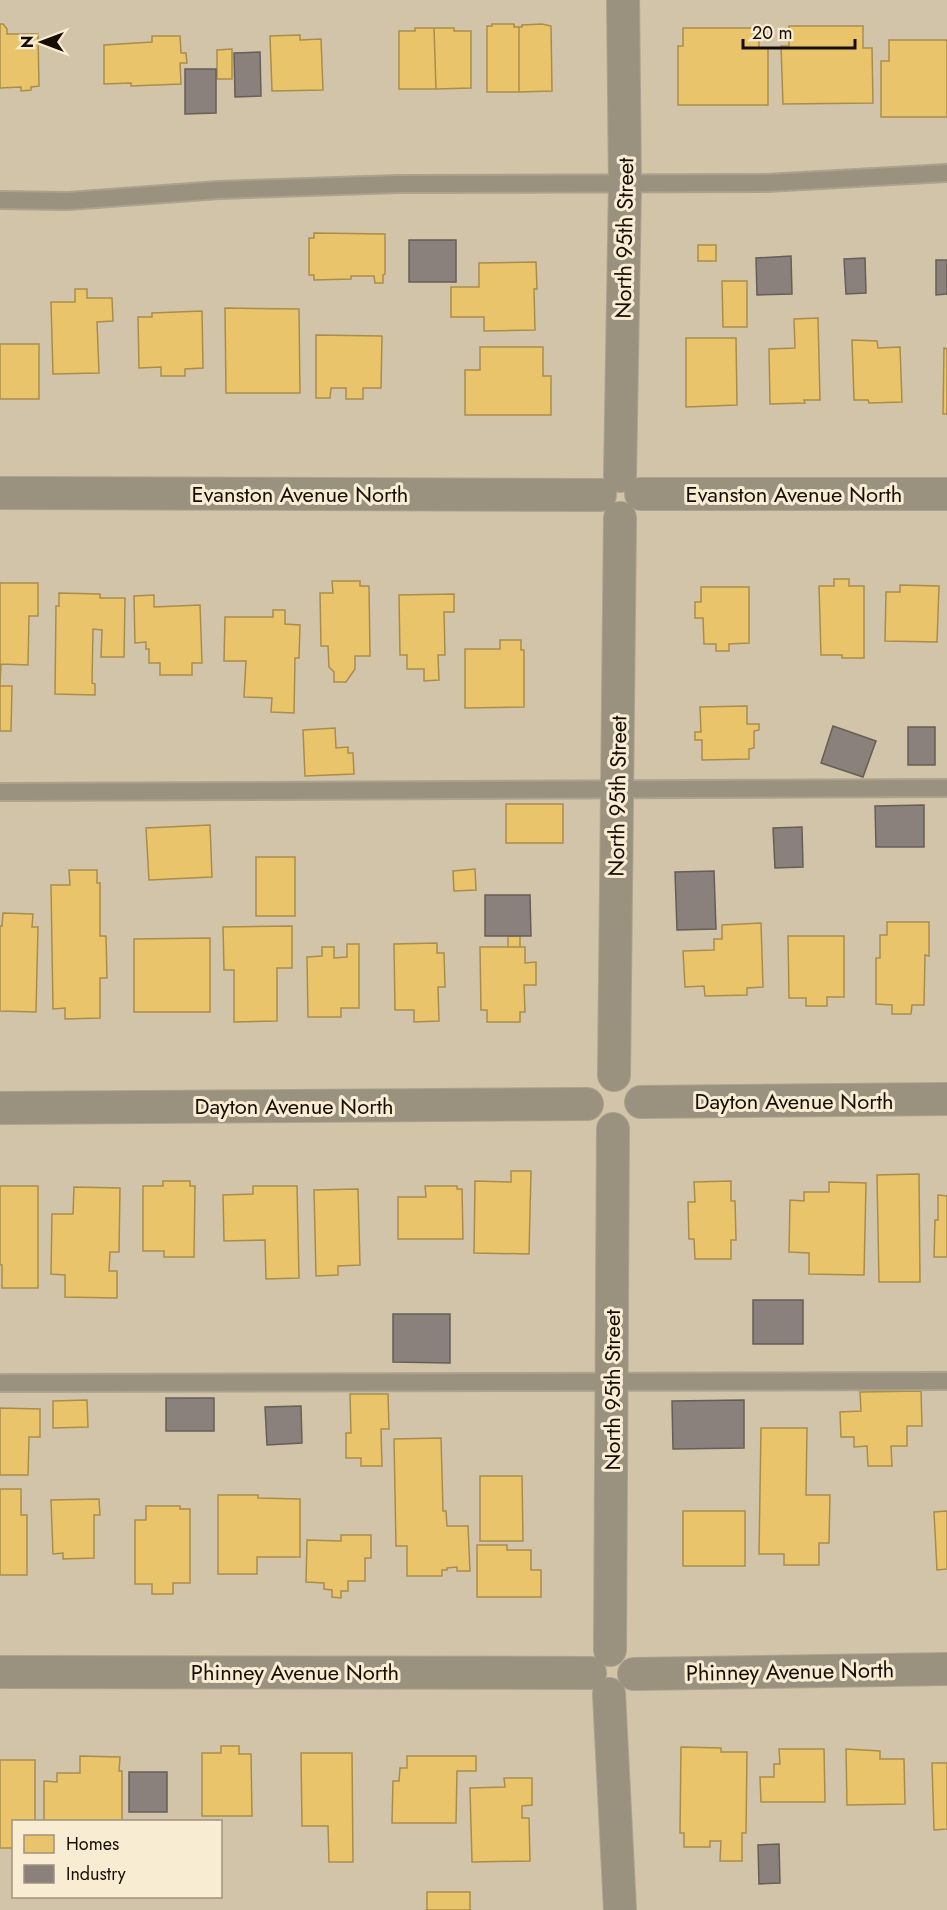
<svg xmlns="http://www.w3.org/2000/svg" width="947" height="1910" viewBox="0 0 947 1910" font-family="Jost,sans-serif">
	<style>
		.homes { fill: #e9c46a; stroke: #aa8d4a; stroke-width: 1.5 }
		.industry { fill: #8a817c; stroke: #675e57; stroke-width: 1.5 }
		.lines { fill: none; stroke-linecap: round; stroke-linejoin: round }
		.service-casing { stroke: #aca28d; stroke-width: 20 }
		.minor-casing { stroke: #aca28d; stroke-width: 34 }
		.service { stroke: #9a917f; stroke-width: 16 }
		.minor { stroke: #9a917f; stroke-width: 32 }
		.labels { text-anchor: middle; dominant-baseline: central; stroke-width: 6; stroke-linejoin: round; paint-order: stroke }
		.street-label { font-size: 22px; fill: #160e00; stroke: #f8ecd3 }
	</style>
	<rect width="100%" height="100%" fill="#d1c4a8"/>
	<path class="homes" d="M0,24H3L7,29V34H38L39,86L31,87V90L21,91V87L0,88Z
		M492,24H514V27H519V92H487V26H492Z
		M542,24L551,26L552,91L519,92V27H522V25Z
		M789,26H863V48H872L873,103L783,104L781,46H789Z
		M415,28H434L436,89H399V31H415Z
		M434,28H454V31H471V88L436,89Z
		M683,28H759V48H768V105H678V46H683Z
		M300,35V40L321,39L323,90L272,91L270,36Z
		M152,36H180L181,53H186L187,63H180L181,84L131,86V83L104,84V45L152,42Z
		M889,40H947V117H881V61H889Z
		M232,49V79H217V50Z
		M314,233L385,234V274L383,275V283H375L374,276H351V279L314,280V275H309V238H314Z
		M698,245H716V261H698Z
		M536,262L537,289H534L535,330L484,331V317H451V287H479V263Z
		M722,281H747V327H723Z
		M75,289H87V298H112L113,321L97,322L99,373L53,374L51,302H75Z
		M225,308L299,309L300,393H226Z
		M202,311L203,368L185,369V376H161V367L139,368L138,317H152V313Z
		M818,318L820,400H804L805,403L770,404L769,349L795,348L794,319Z
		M316,335L382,336L381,388H363V399H346V388H331L330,398H316Z
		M686,338H736L737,405L686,407Z
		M852,340L877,341L878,348L900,347L902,402L869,403L868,400H854Z
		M0,344H39V399H0Z
		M480,347H543V376H551V415H465V370H480Z
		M944,348L947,349V414H943Z
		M834,579H849V586H864V658H842V655H821L819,586H834Z
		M332,581H360V586H369L370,656H355V669L346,682H334V672L329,667L328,646H321L320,593H333Z
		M0,583H38V616H29L28,665L1,664L0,686H12L11,731H0Z
		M900,585L939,586L937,642L885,641L886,592H900Z
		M701,587H749V643L729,644V651H716V644H704L703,618H695V602H701Z
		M59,593L100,594V598H125L124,657H101L102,630L93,629L92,683L95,684V695L55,694L56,606H59Z
		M454,594V612H444L445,655H438L439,680L424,681V669H407V655H400L399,595Z
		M154,595V607L200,605L202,663H192V675H160V663H149V649H146V642L135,643L134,596Z
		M273,610H285V624L300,625L299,658H295L294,713L271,712L272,698L244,697L246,661H224L225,617H273Z
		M500,640H521V650H524V707L465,708V649H500Z
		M747,706V724H759V730L754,731V748L749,749V759L702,760V740H695V732H701L700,707Z
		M335,728L336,748L348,747V753H353L354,774L305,776L303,730Z
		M506,804H563V843H506Z
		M210,825L212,877L149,880L146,828Z
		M256,857H295V916H256Z
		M475,869L476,890L454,891L453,871Z
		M69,870H97V883H100V936H106L107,978H100V1018L65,1019V1008L53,1009L51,885H70Z
		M3,913L33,914L32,927H38L36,1012L0,1011V926H2Z
		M887,922H929V956L925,955L924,1005H912L911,1014H892V1005L876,1004V958H880V935H887Z
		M761,923L763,987L747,988V995L705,996L704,986L685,987L683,951L714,950V939H722V925Z
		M292,926V968H277V1021L234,1022V970H224L223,927Z
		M508,936H520V947H508Z
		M788,936H844V997H827V1006H806V998H789Z
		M210,938V1012H134V939Z
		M437,943V953H444L445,987H438L439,1021L414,1022V1010H395L394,944Z
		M347,944H359V1008H341V1017H308L307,957L322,956V947H334V958L347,957Z
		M480,947H525V963L536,962V985H524L525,1012H520V1022H487V1010H481Z
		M511,1171H531L529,1254L474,1253L475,1181L511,1182Z
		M919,1174L920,1282H879L877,1175Z
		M163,1181H190V1186H195L194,1257H164V1251H143V1186H163Z
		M731,1181V1201H735L736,1240H731V1259H695L694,1239H689L688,1202H695L694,1182Z
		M829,1182L866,1183L864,1275L809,1274V1253L789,1252L790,1200L804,1201V1192H829Z
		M0,1186H38V1288H2V1265H0Z
		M253,1186H297L299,1278L266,1279L265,1240L224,1241L223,1195L253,1194Z
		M425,1186H457V1189H462L463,1239H398V1197H426Z
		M74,1187L120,1188L119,1252H110L109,1271H117V1298L65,1297V1275L51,1274L52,1214H73Z
		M358,1189L360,1265L338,1266V1275L316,1276L314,1190Z
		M938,1195L947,1196V1257H934L935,1220H938Z
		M921,1391L922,1426H907V1446H891L892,1466H868L867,1446L854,1447V1437H841L840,1412L861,1411L860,1392Z
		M350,1394H388L389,1429H381L382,1466H361V1458H346V1433H351Z
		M87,1400L88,1427L53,1428V1401Z
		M0,1408L40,1409V1437H29L28,1475H0Z
		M761,1428H807L806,1495H830L829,1543H819V1565H784V1554H759Z
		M441,1438L443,1511H446L447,1526H468L470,1571H457V1567L447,1568V1570H442V1576H407V1546H396L394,1439Z
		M480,1476H522L523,1541H480Z
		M0,1489H21V1515H27V1575H0Z
		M218,1495H258V1498L300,1499V1557H257V1574H218Z
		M99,1499L100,1515H94V1558L63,1559V1553L53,1554L51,1500Z
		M146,1506H180V1509H190V1583H173V1594H152V1584H135V1520H146Z
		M683,1511H745V1566H683Z
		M947,1511V1569L937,1570L934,1512Z
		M341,1535H371V1558H365V1581H348V1591H341V1598L332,1597V1590L324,1589V1583L306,1582L307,1540L341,1541Z
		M477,1545H507V1550H531V1570H541V1597H477Z
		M221,1746H239V1754H251L252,1816H202V1753H221Z
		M681,1747L721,1748V1752H747L746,1833H742V1861H720L721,1841H710V1847H684V1833H680Z
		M779,1749H824L825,1802H761L760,1777H774V1764H780Z
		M846,1749L880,1751V1759H904L905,1804L847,1805Z
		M301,1753H352L353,1862H329L328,1826H302Z
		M80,1756L120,1757L119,1771H122V1822H44V1781L57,1782V1773H80Z
		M407,1756H476V1771H457L456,1823H392L393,1781H399L400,1768H407Z
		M0,1760H35V1822H14V1848H0Z
		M932,1763H947V1829L934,1830Z
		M504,1778H532V1805L522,1806V1818H529L530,1861L472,1862L470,1788L505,1787Z
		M427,1892H470V1910H427Z"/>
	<path class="industry" d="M260,52L261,96L235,97L234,53Z
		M185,69H216V113L185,114Z
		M409,240H456V282H409Z
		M791,256L792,294L757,295L756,258Z
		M865,258L866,293L846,294L844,259Z
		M936,260H947V294L936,295Z
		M833,726L876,741L863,777L821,763Z
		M908,727H935V765H908Z
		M924,805V847H876L875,806Z
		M802,827L803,867L775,868L773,828Z
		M714,871L716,929L677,930L675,872Z
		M485,895H530L531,936H485Z
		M753,1300H803V1344H753Z
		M393,1314H450V1363L393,1362Z
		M166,1398H214V1431H166Z
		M744,1400V1448L673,1449L672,1401Z
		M301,1406L302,1443L267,1445L265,1407Z
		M129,1772H167V1812H129Z
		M779,1844L780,1883L759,1884L758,1845Z"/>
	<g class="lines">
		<defs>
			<path id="service" d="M0,200L68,201L219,190L399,184L766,183L947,173
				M0,792L947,788
				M0,1383L947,1381"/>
			<path id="minor" d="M620,476L625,184L623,0
				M0,493L600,495
				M641,494H947
				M614,1075L620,518
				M641,1102L947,1099
				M0,1108L587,1104
				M610,1650L613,1129
				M0,1672L590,1673
				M634,1674L947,1669
				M609,1694L620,1910"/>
		</defs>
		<use href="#service" class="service-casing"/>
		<use href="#minor" class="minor-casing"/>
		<use href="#service" class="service"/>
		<use href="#minor" class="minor"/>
	</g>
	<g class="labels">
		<g class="street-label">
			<text transform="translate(624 238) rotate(-89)">North 95th Street</text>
			<text x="300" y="494">Evanston Avenue North</text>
			<text x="794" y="494">Evanston Avenue North</text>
			<text transform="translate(617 796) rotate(-89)">North 95th Street</text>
			<text x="794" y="1101">Dayton Avenue North</text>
			<text x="294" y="1106">Dayton Avenue North</text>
			<text transform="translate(612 1390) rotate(-90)">North 95th Street</text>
			<text transform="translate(790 1671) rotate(-1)">Phinney Avenue North</text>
			<text x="295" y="1672">Phinney Avenue North</text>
		</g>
	</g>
	<rect x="12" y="1820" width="210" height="78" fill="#f8ecd3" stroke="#9e937f" stroke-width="1.5"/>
	<rect x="24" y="1835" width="30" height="18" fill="#e9c46a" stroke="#9e937f" stroke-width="1.5"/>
	<text x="66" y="1850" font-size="18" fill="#160e00">Homes</text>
	<rect x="24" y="1865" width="30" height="18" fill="#8a817c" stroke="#9e937f" stroke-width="1.5"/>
	<text x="66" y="1880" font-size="18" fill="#160e00">Industry</text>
	<g transform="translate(42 42) rotate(270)" stroke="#f8ecd3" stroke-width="4.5" paint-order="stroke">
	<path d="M0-4.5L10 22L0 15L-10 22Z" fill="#160e00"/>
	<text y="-9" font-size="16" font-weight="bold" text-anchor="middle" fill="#160e00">N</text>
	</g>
	<path d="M743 39v9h112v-9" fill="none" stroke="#160e00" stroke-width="3"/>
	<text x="752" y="39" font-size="18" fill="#160e00" stroke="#f8ecd3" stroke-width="4.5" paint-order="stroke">20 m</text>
</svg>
